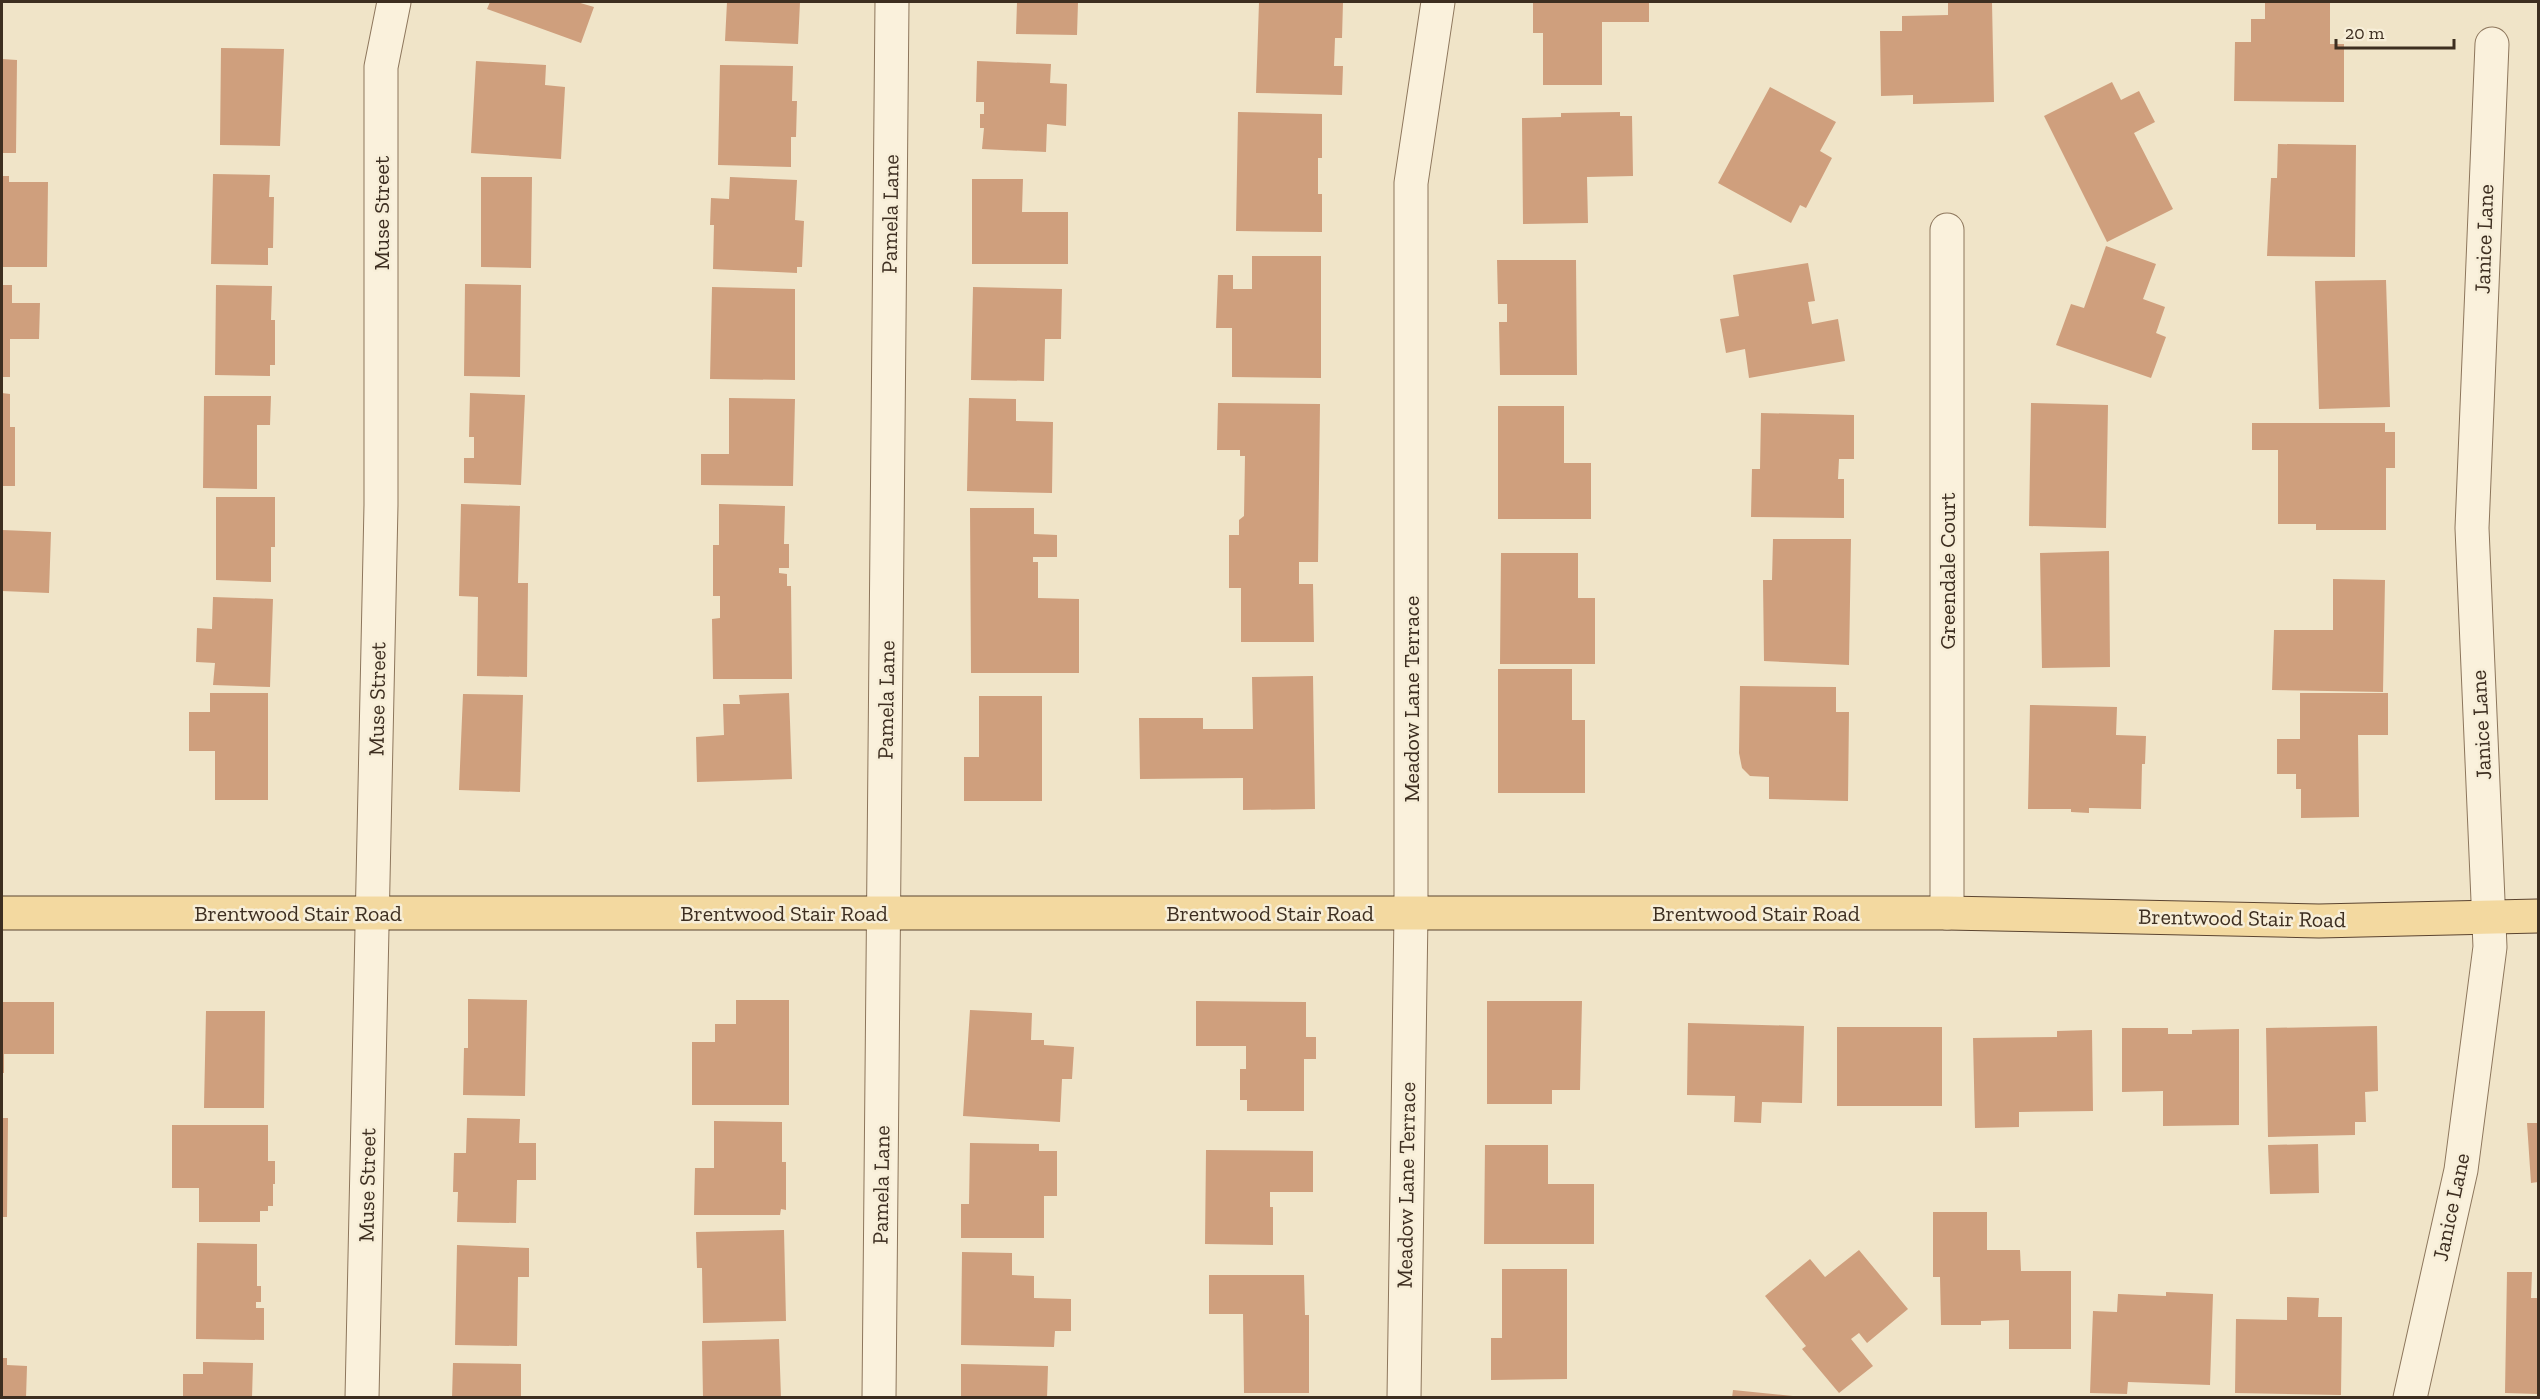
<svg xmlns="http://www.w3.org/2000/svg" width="2540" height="1399" viewBox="0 0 2540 1399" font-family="'Zilla Slab',serif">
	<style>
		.building { fill: #cf9f7d }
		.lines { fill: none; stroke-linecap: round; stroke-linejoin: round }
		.minor-casing { stroke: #8d765c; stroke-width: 35 }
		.major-casing { stroke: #5b4430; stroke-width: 35 }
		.minor { stroke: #faf1dc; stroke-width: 33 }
		.major { stroke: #f3d9a0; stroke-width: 33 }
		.labels { text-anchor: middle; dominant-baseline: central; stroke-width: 5; stroke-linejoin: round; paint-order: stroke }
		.street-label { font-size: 22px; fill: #3d2e20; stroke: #f7eed8 }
	</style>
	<rect width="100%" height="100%" fill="#f0e4c8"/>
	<path class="building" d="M490,2H577L594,7L581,43L487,9Z
		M727,2H800L798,44L725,41Z
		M1017,2H1078L1077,35L1016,34Z
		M1259,2H1343L1342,38H1335L1334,66H1343L1342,95L1256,93Z
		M1533,2H1649V22H1602V85H1543V33H1533Z
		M1948,2H1992L1994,102L1913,104V95L1881,96L1880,31H1902V16L1948,15Z
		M2265,2H2330V44H2344V102L2234,101L2235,42H2251V19H2265Z
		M221,48L284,49L280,146L220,145Z
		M2,59L17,60L16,153H2Z
		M476,61L546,65L545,85L565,87L561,159L471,153Z
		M977,61L1051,64L1050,83L1067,84L1066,126L1047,124L1046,152L982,149L984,128H980V114H984V102H976Z
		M720,65L793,66L792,101H797L796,137H791V167L718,165Z
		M2112,82L2121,100L2139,91L2155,122L2134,133L2173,209L2107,242L2044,116Z
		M1770,87L1836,122L1820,151L1832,158L1806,208L1800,205L1791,223L1718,183Z
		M1238,112L1322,114V158H1318V194H1322V232L1236,231Z
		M1620,112V116H1632L1633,176L1587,177L1588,223L1523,224L1522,118L1561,117V113Z
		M2278,144L2356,145L2355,257L2267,256L2271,178H2277Z
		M213,174L270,175L269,197H274L273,248H268V265L211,264Z
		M2,176H9V182H48L47,267H2Z
		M481,177H532L531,268L481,267Z
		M730,177L797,180L795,220L804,221L802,267H797V273L713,269L714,225H710L711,198L729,199Z
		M972,179H1023L1022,212H1068V264H972Z
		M2106,246L2156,264L2143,299L2165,307L2156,333L2166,337L2151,378L2056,345L2071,304L2084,308Z
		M1252,256H1321V378L1232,377V328H1216L1218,275H1233V289H1252Z
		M1497,260H1576L1577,375H1500L1499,322H1507V304H1498Z
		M1808,263L1815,301L1808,302L1812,324L1838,319L1845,361L1749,378L1745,349L1726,353L1720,319L1739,316L1733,275Z
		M2386,280L2390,407L2319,409L2315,281Z
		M465,284L521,285L520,377L464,376Z
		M2,285H12V303H40L39,339H10V377H2Z
		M216,285L272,286L271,320H275V365H270V376L215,375Z
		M712,287L795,289V380L710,379Z
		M973,287L1062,289L1061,339H1045L1044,381L971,380Z
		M2,393L10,394V427H15V486H2Z
		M470,393L525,395L521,485L464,483V458H474V437H469Z
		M204,396H271L270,425H257V489L203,488Z
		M729,398L795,399L793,486L701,485V454H729Z
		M969,398L1016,399V421L1053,422L1052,493L967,491Z
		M1218,403L1320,404L1318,562H1299V584H1313L1314,642H1241V588H1229V535H1239V520L1244,516L1245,456H1240V450H1217Z
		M2031,403L2108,405L2106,528L2029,526Z
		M1498,406H1564V463H1591V519H1498Z
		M1761,413L1854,415V459H1839L1838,479H1844V518L1751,517L1752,469H1760Z
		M2252,423H2385V432H2395V468H2386V530H2316V524H2278V450H2252Z
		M216,497H275V547H271V582L216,580Z
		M461,504L520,506L518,583H528L527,677L477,676L478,597L459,596Z
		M719,504L785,506L784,544H789V568H779V573L787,574V586H791L792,679H713L712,619L720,618V596H713V545H719Z
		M970,508H1034V534L1057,535V557H1033V562H1038V598L1079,599V673H971Z
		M2,530L51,532L49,593L2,591Z
		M1773,539H1851L1849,665L1764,661L1763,580H1772Z
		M2109,551L2110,667L2042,668L2040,553Z
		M1501,553H1578V598H1595V664H1500Z
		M2333,579L2385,580L2383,692L2272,690L2274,630H2333Z
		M213,597L273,599L270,687L213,685L215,663L196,662L197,628L212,629Z
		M1498,669H1572V720H1585V793H1498Z
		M1313,676L1315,809L1243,810V778L1140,779L1139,718H1203V729H1253L1252,677Z
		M1740,686L1836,687V712H1849L1848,801L1769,799V777L1750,776L1742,768L1739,753Z
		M210,693H268V800H215V751H189V712H210Z
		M789,693L792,779L697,782L696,737L724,735L723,704H740L739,695Z
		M2300,693H2388V735H2358L2359,817L2301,818V789H2296V774H2277V739H2300Z
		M463,694L523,695L520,792L459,790Z
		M979,696H1042V801H964V757H979Z
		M2030,705L2117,707L2116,735L2146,736L2145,764H2142L2141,809L2089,808V813L2071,812V809H2028Z
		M468,999L527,1000L525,1096L463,1095L464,1048H468Z
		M736,1000H789V1105H692V1042H715V1024H736Z
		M1196,1001L1306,1002V1037H1316V1059H1304V1111H1247V1100H1240V1069H1246V1046H1196Z
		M1487,1001H1582L1580,1090H1552V1104H1487Z
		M2,1002H54V1054H4V1073H2Z
		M970,1010L1032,1013L1031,1040H1044V1045L1074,1047L1072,1079H1062L1060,1122L963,1116Z
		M206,1011H265L264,1108H204Z
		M1688,1023L1804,1026L1802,1103L1762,1102L1761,1123L1734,1122L1735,1096L1687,1095Z
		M2377,1026L2378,1091L2365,1092L2366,1122H2355V1135L2268,1137L2266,1028Z
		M1837,1027H1942V1106H1837Z
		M2122,1028H2168V1034H2192V1030L2239,1029V1125L2163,1126V1091L2122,1092Z
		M2092,1030L2093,1111L2019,1112V1127L1975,1128L1973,1038L2057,1037V1031Z
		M2,1118H8L7,1217H2Z
		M467,1118L520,1119L519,1143H536V1180H517L516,1223L457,1222L458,1192H453L454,1153H466Z
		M714,1121L782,1122V1162H786V1210L781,1209L780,1215H694L695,1168H714Z
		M2527,1123H2538V1182L2531,1183Z
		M172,1125H268V1161H275V1184H273V1206H268V1211H260V1222H199V1188H172Z
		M970,1143L1039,1144V1151H1057V1196H1044V1238H961V1204H969Z
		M2318,1144L2319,1193L2270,1194L2268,1145Z
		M1485,1145H1548V1184H1594V1244H1484Z
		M1206,1150L1313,1151V1192H1270V1207H1273V1245L1205,1244Z
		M1933,1212H1987V1250H2020L2021,1271H2071V1349H2009V1320L1981,1321V1325H1941L1940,1277H1933Z
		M784,1230L786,1321L703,1323L702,1268H697L696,1232Z
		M197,1243L257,1244V1286H261V1302H256V1308H264V1340L196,1339Z
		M457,1245L529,1248V1277H518L517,1346L455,1345Z
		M1859,1250L1908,1309L1867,1343L1859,1333L1851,1339L1873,1366L1839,1393L1802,1349L1806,1346L1765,1296L1810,1259L1825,1277Z
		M962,1252L1012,1253V1275L1034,1276V1298L1071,1299V1331H1055L1054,1347L961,1345Z
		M1502,1269H1567V1379L1491,1380V1338H1502Z
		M2507,1272H2532L2531,1298H2538V1394L2505,1393Z
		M1209,1275H1304L1305,1315H1309V1393H1244L1243,1314H1209Z
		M2166,1292L2213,1294L2210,1385L2128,1382L2127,1394L2090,1393L2093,1311L2117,1312L2118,1294L2166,1296Z
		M2287,1297L2319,1298L2318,1317H2342L2341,1395L2235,1393L2236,1319L2287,1320Z
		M779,1339L781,1398H703L702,1341Z
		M2,1358H7V1365L27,1366L26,1398H2Z
		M203,1362L253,1363L252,1398H183V1374H203Z
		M453,1363L521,1364V1398H452Z
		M961,1364L1048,1366L1047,1398H961Z
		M1733,1390L1793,1396V1398H1732Z"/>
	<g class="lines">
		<defs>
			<path id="minor" d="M1947,230V913
				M362,1398L381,505V67L394,2
				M879,1398L892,2
				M1404,1398L1411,913V183L1438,2
				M2410,1398L2461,1170L2490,947L2472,528L2492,44"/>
			<path id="major" d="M2,913H1947L2319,921L2538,916"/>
		</defs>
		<use href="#minor" class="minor-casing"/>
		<use href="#major" class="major-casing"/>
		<use href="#minor" class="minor"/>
		<use href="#major" class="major"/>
	</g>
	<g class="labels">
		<g class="street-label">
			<text transform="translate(381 213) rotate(-90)">Muse Street</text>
			<text transform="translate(890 214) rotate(-89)">Pamela Lane</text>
			<text transform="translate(2484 239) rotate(-88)">Janice Lane</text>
			<text transform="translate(1947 571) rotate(-90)">Greendale Court</text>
			<text transform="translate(377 699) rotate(-89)">Muse Street</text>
			<text transform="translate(1411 699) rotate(-90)">Meadow Lane Terrace</text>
			<text transform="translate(886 700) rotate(-89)">Pamela Lane</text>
			<text transform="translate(2481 725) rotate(-93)">Janice Lane</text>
			<text x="298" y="913">Brentwood Stair Road</text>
			<text x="784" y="913">Brentwood Stair Road</text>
			<text x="1270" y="913">Brentwood Stair Road</text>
			<text x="1756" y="913">Brentwood Stair Road</text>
			<text transform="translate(2242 918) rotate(1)">Brentwood Stair Road</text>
			<text transform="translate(367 1185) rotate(-89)">Muse Street</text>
			<text transform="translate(881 1185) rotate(-89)">Pamela Lane</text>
			<text transform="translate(1406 1185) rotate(-89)">Meadow Lane Terrace</text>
			<text transform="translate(2451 1207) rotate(-78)">Janice Lane</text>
		</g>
	</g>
	<rect width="2540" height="1399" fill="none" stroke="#3d2e20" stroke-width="6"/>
	<path d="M2336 39v9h118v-9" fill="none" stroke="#3d2e20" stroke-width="3"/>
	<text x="2345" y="39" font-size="18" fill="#3d2e20" stroke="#f7eed8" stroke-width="4.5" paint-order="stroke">20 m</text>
</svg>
